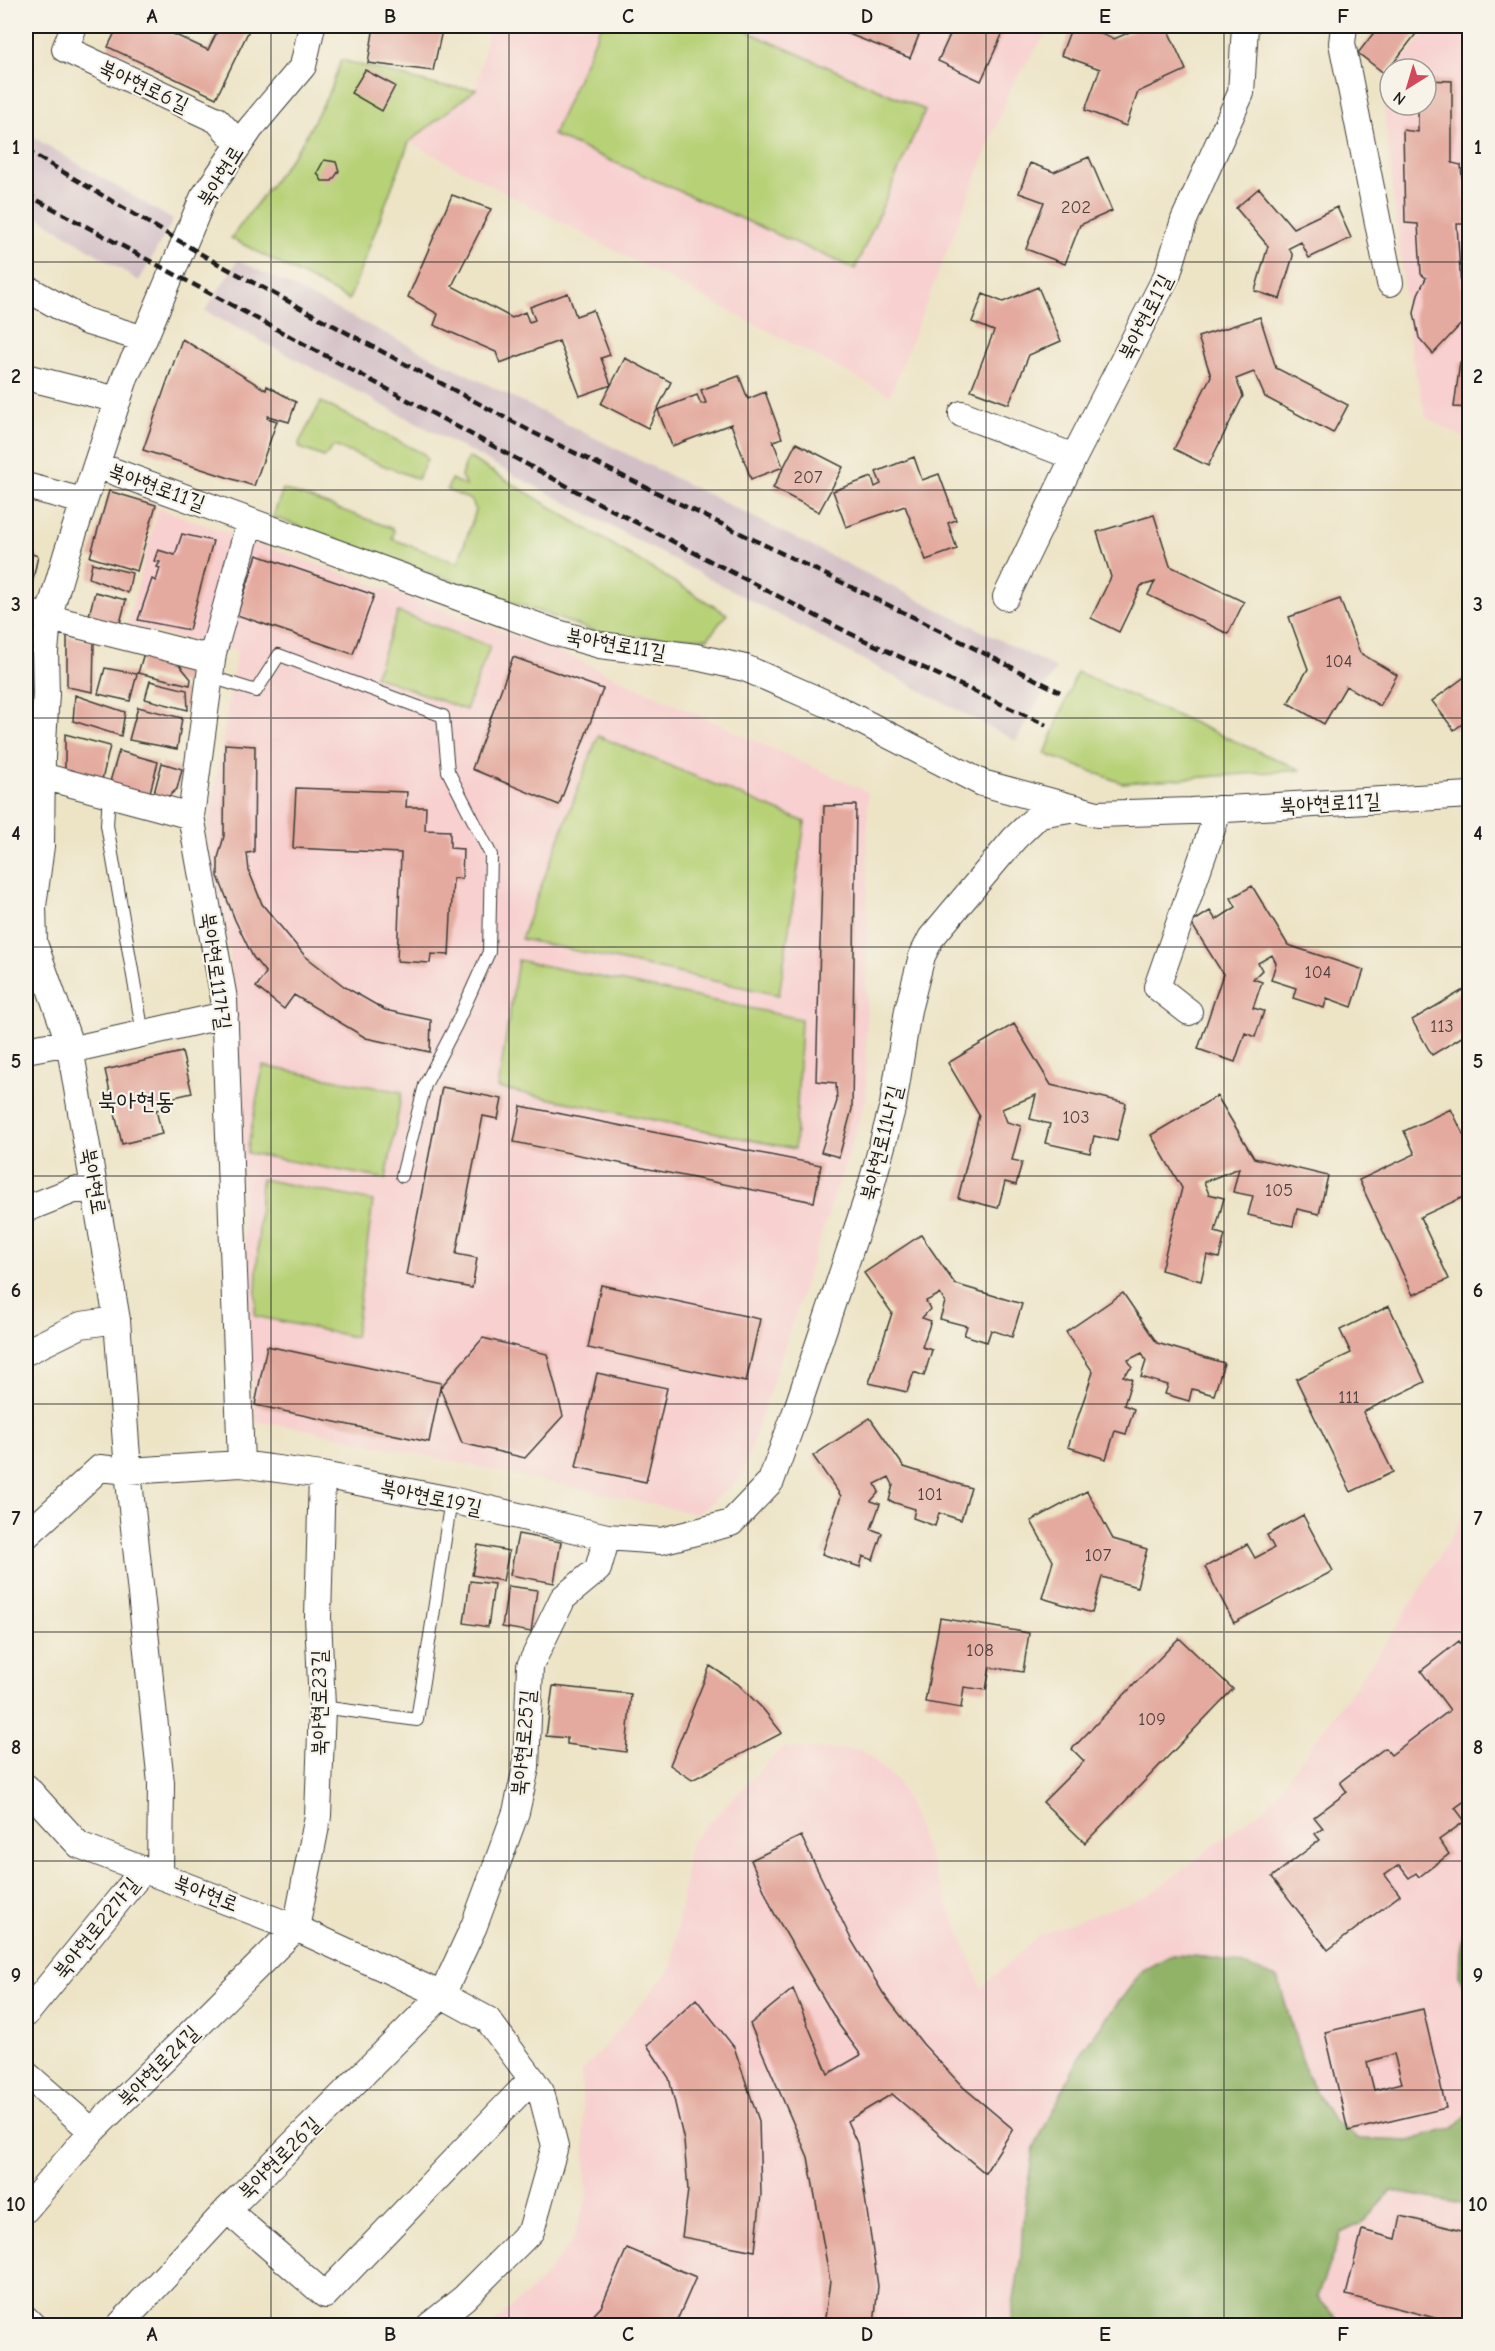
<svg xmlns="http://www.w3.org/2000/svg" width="1495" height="2351" viewBox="0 0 1495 2351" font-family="'Comic Neue','Poor Story',sans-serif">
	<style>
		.built { fill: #f7d0cf }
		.industrial { fill: #d2bec5 }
		.green { fill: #b7d177; stroke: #6a764a; stroke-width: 1.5 }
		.forest { fill: #91b368; stroke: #566842; stroke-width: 1.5 }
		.building { fill: #e4aa9f; fill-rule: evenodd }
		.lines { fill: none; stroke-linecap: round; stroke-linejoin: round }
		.lane-casing { stroke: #3b3a36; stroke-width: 14 }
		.street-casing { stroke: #3b3a36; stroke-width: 28 }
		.lane { stroke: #fff; stroke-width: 12 }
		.street { stroke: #fff; stroke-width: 26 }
		.rail { stroke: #1c1c1c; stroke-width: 4.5; stroke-dasharray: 9 4.5; stroke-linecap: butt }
		.grid { fill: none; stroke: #1c1c1c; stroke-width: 1.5; stroke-opacity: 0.55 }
		.labels { text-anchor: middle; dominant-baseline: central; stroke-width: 4.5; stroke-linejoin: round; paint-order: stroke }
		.number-label { font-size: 18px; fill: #4e403d }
		.street-label { font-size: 21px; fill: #1c1c1c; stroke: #f7f3e8 }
		.quarter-label { font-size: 24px; fill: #1c1c1c; stroke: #f7f3e8 }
		.neatline { fill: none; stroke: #1c1c1c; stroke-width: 2 }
		.grid-label { font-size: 20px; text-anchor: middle; font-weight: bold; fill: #1c1c1c }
	</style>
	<rect width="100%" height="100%" fill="#f7f3e8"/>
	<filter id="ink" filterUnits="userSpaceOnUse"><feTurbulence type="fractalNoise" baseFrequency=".0167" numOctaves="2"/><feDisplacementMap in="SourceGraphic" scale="12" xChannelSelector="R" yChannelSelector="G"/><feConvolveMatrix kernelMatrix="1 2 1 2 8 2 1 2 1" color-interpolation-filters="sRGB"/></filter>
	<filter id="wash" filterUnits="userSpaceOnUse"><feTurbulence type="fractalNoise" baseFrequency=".008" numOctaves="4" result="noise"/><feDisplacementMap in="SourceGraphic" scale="24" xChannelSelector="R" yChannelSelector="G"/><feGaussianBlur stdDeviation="1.35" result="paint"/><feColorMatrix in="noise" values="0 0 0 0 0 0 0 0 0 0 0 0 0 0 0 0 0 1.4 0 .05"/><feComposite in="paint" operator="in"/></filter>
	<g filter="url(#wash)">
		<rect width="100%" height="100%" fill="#ede4c6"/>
		<path class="built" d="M489,26H1051L1013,83L890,395L409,142L476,89Z
			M1430,26H1469V441L1426,417L1411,353L1383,101L1390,83V105H1426V69H1396Z
			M158,508L555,650L868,792L866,1099L741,1478L697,1514L300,1428L254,1421L230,955L207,837L237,650L127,626Z
			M1469,1506L1470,1904L1460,1952L1459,1977L1469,1996L1470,2114L1453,2128L1409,2141L1359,2139L1333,2120L1307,2076L1278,1979L1143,1970L1084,2048L1033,2150L1023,2217L1021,2255L1010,2325L490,2326L542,2280L572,2242L587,2197L581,2073L672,1967L690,1842L782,1748L862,1750L899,1783L982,1988L1039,1935L1149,1895L1268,1805L1393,1634Z
			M1390,2191L1469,2205V2325H1343L1317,2297L1341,2232L1364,2222Z"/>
		<path class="industrial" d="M26,133L173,220L139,281L26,209Z
			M238,260L1056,668L1016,741L205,311Z"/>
		<path class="green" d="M601,26H735L925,110L855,269L553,135Z
			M341,60L440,86L476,89L409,142L349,300L231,238L302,143L331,89Z
			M321,402L424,454L427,459L418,479L334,446L324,457L300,448L299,443Z
			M468,457L727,614L708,638L608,636L273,517L283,489L392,528L394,532L392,539L458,563L476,510L471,500L447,490L451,479L466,486L461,476Z
			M398,612L490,646L466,710L375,676Z
			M1077,672L1301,770L1122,783L1045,754Z
			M598,736L805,822L779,995L521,939Z
			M518,960L801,1019L795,1149L498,1088Z
			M263,1066L402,1092L386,1179L247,1153Z
			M261,1179L373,1201L355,1337L255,1316Z"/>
		<path class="forest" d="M1469,1904L1470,1996H1469L1459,1977L1460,1952Z
			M1172,1955C1211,1956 1243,1961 1278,1979L1307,2076L1333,2120L1359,2139L1409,2141L1453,2128L1469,2114V2205L1390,2191L1364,2222L1341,2233L1317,2297L1343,2325H1010L1021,2255L1023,2217L1033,2150L1084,2048L1143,1970Z"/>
		<g id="blocks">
			<path class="building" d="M118,26H156L208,50L220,26H251L216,98L108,47Z
				M374,26H443L433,71L368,63Z
				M828,26H917L922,27L910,58Z
				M954,26H1006L981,81L938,61Z
				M1072,26H1079L1114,39L1144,26H1166L1186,70L1138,92L1126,126L1085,110L1100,69L1061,55Z
				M1379,26H1422L1385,74L1358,53Z
				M365,70L395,86L382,111L351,93Z
				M1426,80L1452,81V163L1461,165L1466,224H1457L1463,322L1433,354L1419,338L1414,313L1418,294L1426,278L1421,274L1418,224L1405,223L1403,130L1418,132V105H1426Z
				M1089,157L1112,211L1080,225L1065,264L1026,249L1044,202L1019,193L1030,163L1054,172Z
				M324,160L336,162L339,171L332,181H322L317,173Z
				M1259,188L1293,228L1337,207L1351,238L1309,258L1301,242L1289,248L1293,256L1280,299L1255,291L1268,246L1236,208Z
				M452,195L491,209L452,286L512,318L525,312L529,322L535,320L530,307L568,293L576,316L593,310L610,355L601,358L611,385L625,358L671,382L648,428L601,404L611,385L580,396L559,341L500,363L496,352L434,325L438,314L408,297Z
				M1038,287L1061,341L1029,355L1009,404L971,390L994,331L972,322L983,294L1003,302Z
				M1260,317L1276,368L1348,405L1333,433L1265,397L1254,372L1236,379L1243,396L1208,466L1174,449L1211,376L1198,337Z
				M182,339L266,390L267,386L296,402L289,422L268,416L267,418L277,421L254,486L143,450Z
				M1460,362L1470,363V408L1454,407Z
				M739,376L748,399L765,392L782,438L773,441L783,467L751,479L731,424L672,446L658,410L697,395L701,404L706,403L701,390Z
				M796,443L843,467L819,512L773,488Z
				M914,457L922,480L939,474L956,520L948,523L957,549L926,560L905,506L846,527L833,491L872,477L875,487L881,484L876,472Z
				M109,491L156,505L137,571L90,557Z
				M1154,515L1170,566L1244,602L1228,634L1148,595L1155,582L1141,586L1119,632L1091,618L1111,577L1097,532Z
				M182,534L213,541L189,630L138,620L152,579L156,581L160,568L157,567L160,562L154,561L158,550L175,555Z
				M26,552L38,556L29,598L26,597Z
				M257,555L374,595L353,654L237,615Z
				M92,563L132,573L128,593L89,578Z
				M95,592L126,600L119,627L88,619Z
				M1340,599L1360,653L1397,675L1380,706L1346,686L1324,724L1288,703L1308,669L1289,617Z
				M67,636L94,642L93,692L67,687Z
				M144,653L177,662L191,679L190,685L138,673Z
				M513,657L603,689L559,805L472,769Z
				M105,668L137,674L130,701L98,694Z
				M1470,673V718L1454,730L1432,701Z
				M150,681L187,690L188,710L145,699Z
				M75,695L125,712L121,736L73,721Z
				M138,707L182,718L177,749L129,740Z
				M65,734L110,746L102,780L65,769Z
				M225,744L255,746L254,852L247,853L249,871L262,904L305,956L345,987L385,1010L431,1020L430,1052L366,1038L294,995L284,1009L256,987L266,973L253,957L235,920L218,876V858L224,836Z
				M119,751L158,762L149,796L109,785Z
				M162,763L182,769L177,789L164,800L153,797Z
				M296,788L407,792L406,807H426L425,830L450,831V848L463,849L462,879L453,878L449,955L431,954L430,963L397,961L401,853L293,848Z
				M856,805L852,1109L839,1157L821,1152L837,1101L836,1083L816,1081L824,806Z
				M1252,886L1288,945L1364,970L1352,1007L1327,998L1324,1008L1293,998L1296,988L1271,980L1276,963L1272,955L1258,963L1262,970L1253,979L1262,982L1253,1008L1264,1011L1255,1037L1245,1033L1235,1062L1198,1049L1223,974L1191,923L1210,911L1216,920L1236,907L1231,898Z
				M1470,986V1032L1432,1055L1412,1020Z
				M1014,1024L1051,1085L1126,1103L1117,1141L1094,1136L1090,1153L1045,1143L1050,1124L1030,1119L1036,1095L1002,1109L1007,1122L1021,1126L1012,1160L1022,1162L1016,1185L1005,1182L998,1208L958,1198L979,1115L948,1063Z
				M182,1052L192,1093L166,1099L168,1107L156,1110L162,1134L122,1144L105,1070Z
				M442,1087L502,1099L498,1119L483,1116L456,1254L477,1258L472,1288L406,1275Z
				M1217,1096L1254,1158L1328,1176L1319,1214L1297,1209L1293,1226L1248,1215L1253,1196L1233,1192L1239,1168L1204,1182L1209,1194L1224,1198L1215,1232L1225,1235L1219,1258L1207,1255L1201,1281L1161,1270L1182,1188L1151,1135Z
				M521,1106L821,1165L814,1202L514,1142Z
				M1451,1109L1470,1148V1194L1420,1217L1449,1279L1413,1295L1359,1180L1415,1154L1404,1131Z
				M921,1235L955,1284L1022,1304L1012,1337L991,1330L987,1342L964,1335L967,1326L940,1319L945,1302L940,1294L926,1301L930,1309L922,1318L931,1321L922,1347L932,1350L924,1376L914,1372L907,1392L869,1383L892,1313L864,1273Z
				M601,1285L760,1319L746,1382L588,1348Z
				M1123,1293L1157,1343L1224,1363L1214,1395L1192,1389L1189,1401L1165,1394L1168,1385L1141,1377L1146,1361L1142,1353L1128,1360L1132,1367L1123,1376L1132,1379L1124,1405L1134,1409L1126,1434L1115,1431L1106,1459L1068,1447L1093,1372L1066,1332Z
				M1389,1306L1425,1382L1363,1412L1393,1472L1351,1492L1296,1379L1351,1353L1340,1330Z
				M483,1338L547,1354L563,1416L525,1458L462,1443L440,1388Z
				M267,1346L441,1383L429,1442L255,1405Z
				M597,1373L667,1388L646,1482L576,1467Z
				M870,1418L904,1467L971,1488L961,1520L939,1513L935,1526L913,1518L915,1509L889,1501L893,1485L889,1477L875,1484L879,1492L871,1501L880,1504L871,1529L882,1533L873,1560L863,1556L860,1567L822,1554L841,1496L813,1456Z
				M1087,1491L1113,1539L1147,1549L1137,1587L1102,1577L1092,1613L1042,1598L1053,1561L1031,1521Z
				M1303,1515L1333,1571L1234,1623L1205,1567L1247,1544L1255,1558L1274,1548L1267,1535Z
				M518,1534L561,1542L554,1583L510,1575Z
				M478,1545L509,1551L503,1581L472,1575Z
				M470,1581L494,1584L488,1627L464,1623Z
				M508,1586L537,1590L531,1632L502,1627Z
				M940,1618L1029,1633L1023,1672L990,1667L986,1690L964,1687L961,1708L925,1702Z
				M1179,1638L1233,1689L1085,1843L1043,1802L1084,1761L1072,1749Z
				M1459,1641L1470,1655V1797L1455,1808L1465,1821L1439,1840L1449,1854L1419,1877L1416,1873L1409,1878L1399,1865L1385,1875L1400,1895L1328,1950L1272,1877L1320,1840L1315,1834L1323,1828L1314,1817L1347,1792L1340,1782L1385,1748L1391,1755L1450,1710L1421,1671Z
				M710,1666L738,1684L763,1709L782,1733L692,1780L670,1765Z
				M553,1686L631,1694L626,1752L567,1744V1738L546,1736Z
				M801,1836L852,1941L883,1993L923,2044L963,2087L1013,2129L985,2173L892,2094L847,2121L857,2143L878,2286L874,2325H824L830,2281L808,2157L750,2024L793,1989L828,2074L861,2055L839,2025L774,1913L751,1860Z
				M696,1999L734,2047L759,2121L761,2194L755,2251L682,2237L688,2190L684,2141L669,2078L647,2045Z
				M1423,2009L1446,2108L1348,2131L1325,2032ZM1394,2054L1402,2083L1374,2090L1367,2062Z
				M1401,2216L1470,2233V2325H1445L1447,2321L1346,2295L1362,2230L1396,2239Z
				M627,2248L696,2277L675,2325H584L601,2307Z"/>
		</g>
	</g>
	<g filter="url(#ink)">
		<use href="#blocks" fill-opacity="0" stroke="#3b3a36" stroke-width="1.5"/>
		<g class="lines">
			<defs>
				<path id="lane" d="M211,677L256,691L279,655L443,716L448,771L491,855L489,952L456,1025L425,1085L402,1176
					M109,794L107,825L143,1034
					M322,1707L417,1720L451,1500"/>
				<path id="street" d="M74,26L65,49L217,120L239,144
					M1344,26L1342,43L1390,283
					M26,288L85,321L144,339
					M26,377L118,400
					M962,414L1074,457
					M96,465L554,632L600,645L696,657L745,668L832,706L982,783L1097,814L1191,811L1470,795
					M26,486L83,501
					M1006,597L1074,457L1168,273L1184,220L1241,93L1245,26
					M26,612L200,656L213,653
					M42,776L191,816
					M1189,1012L1157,987L1219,809
					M26,1050L69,1042
					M70,1050L225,1015
					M26,1209L74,1190L95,1189
					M26,1352L81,1325L117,1320
					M241,1464L224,999L191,816L213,653L250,521
					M26,1536L100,1468L128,1471L241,1464L322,1475L451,1500L607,1537L661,1541L731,1523L771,1481L798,1406L870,1190L893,1105L908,1010L922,956L931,938L1014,839L1040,814L1076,808
					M26,1787L79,1845L296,1928L442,1995L488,2020L532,2079L541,2092L555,2146L531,2231L464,2298L429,2326
					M160,1875L161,1783L128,1471L117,1320L69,1042L34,943L33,906L41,846L42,757L46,694L45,652L48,618L67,553L126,375L144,339L203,198L250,129L303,66L312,26
					M296,1928L318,1816L322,1707L318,1617L322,1475
					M26,2014L144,1869
					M26,2074L92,2131
					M26,2209L92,2131L296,1928
					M227,2210L325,2295L532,2079
					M26,2319L33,2326
					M119,2326L227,2210L442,1995L474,1926L516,1812L526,1768L530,1666L563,1598L598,1569L607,1537"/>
			</defs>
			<use href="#lane" class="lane-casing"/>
			<use href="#street" class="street-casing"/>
			<use href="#lane" class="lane"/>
			<use href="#street" class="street"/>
			<path class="rail" d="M26,150L213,261L532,432L915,618L1060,692
				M26,194L591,499L849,633L1046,725"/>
		</g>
	</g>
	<path class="grid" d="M271,26V2326M509,26V2326M748,26V2326M986,26V2326M1224,26V2326M26,262H1470M26,490H1470M26,718H1470M26,947H1470M26,1176H1470M26,1404H1470M26,1632H1470M26,1861H1470M26,2090H1470"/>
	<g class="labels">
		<g class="number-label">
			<text x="1076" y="207">202</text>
			<text x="808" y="477">207</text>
			<text x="1339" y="661">104</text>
			<text x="1318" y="972">104</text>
			<text x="1442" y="1026">113</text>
			<text x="1076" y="1117">103</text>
			<text x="1279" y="1190">105</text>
			<text x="1349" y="1397">111</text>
			<text x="930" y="1494">101</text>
			<text x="1098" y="1555">107</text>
			<text x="980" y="1650">108</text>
			<text x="1152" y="1719">109</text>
		</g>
		<g class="street-label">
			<text transform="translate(144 86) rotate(25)">북아현로6길</text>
			<text transform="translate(220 176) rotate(-58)">북아현로</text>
			<text transform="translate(1145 317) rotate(-63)">북아현로1길</text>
			<text transform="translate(157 487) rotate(20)">북아현로11길</text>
			<text transform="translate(616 644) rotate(10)">북아현로11길</text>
			<text transform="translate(1330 803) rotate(-3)">북아현로11길</text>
			<text transform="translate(216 971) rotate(82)">북아현로11가길</text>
			<text transform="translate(881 1143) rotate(-76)">북아현로11나길</text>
			<text transform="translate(94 1181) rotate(80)">북아현로</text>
			<text transform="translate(431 1497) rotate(12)">북아현로19길</text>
			<text transform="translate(319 1703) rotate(-90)">북아현로23길</text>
			<text transform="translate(523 1743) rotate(-85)">북아현로25길</text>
			<text transform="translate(206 1893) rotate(21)">북아현로</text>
			<text transform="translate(96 1928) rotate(-51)">북아현로22가길</text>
			<text transform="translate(158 2066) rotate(-45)">북아현로24길</text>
			<text transform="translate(279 2158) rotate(-45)">북아현로26길</text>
		</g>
		<g class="quarter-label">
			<text x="136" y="1101">북아현동</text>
		</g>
	</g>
	<rect width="1495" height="2351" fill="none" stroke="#f7f3e8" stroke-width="66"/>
	<g transform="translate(1408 87) rotate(217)"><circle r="28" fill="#f7f3e8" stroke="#9f9d96" stroke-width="1.5"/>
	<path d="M0-4.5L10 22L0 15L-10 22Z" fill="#d1495b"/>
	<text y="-9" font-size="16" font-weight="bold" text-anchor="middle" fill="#1c1c1c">N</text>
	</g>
	<rect x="33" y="33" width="1429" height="2285" class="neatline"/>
	<g class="grid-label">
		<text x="152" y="23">A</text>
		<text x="390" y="23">B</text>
		<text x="628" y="23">C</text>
		<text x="867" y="23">D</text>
		<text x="1105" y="23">E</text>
		<text x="1343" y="23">F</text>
		<text x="16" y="154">1</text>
		<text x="1478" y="154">1</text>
		<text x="16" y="383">2</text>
		<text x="1478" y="383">2</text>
		<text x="16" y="611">3</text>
		<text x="1478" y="611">3</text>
		<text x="16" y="840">4</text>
		<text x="1478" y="840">4</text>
		<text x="16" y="1068">5</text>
		<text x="1478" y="1068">5</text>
		<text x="16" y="1297">6</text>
		<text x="1478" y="1297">6</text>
		<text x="16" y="1525">7</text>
		<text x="1478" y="1525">7</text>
		<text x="16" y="1754">8</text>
		<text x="1478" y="1754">8</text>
		<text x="16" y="1982">9</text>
		<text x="1478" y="1982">9</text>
		<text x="16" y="2211">10</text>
		<text x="1478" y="2211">10</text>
		<text x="152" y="2341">A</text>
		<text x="390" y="2341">B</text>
		<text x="628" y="2341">C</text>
		<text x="867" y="2341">D</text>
		<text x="1105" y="2341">E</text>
		<text x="1343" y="2341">F</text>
	</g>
</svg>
